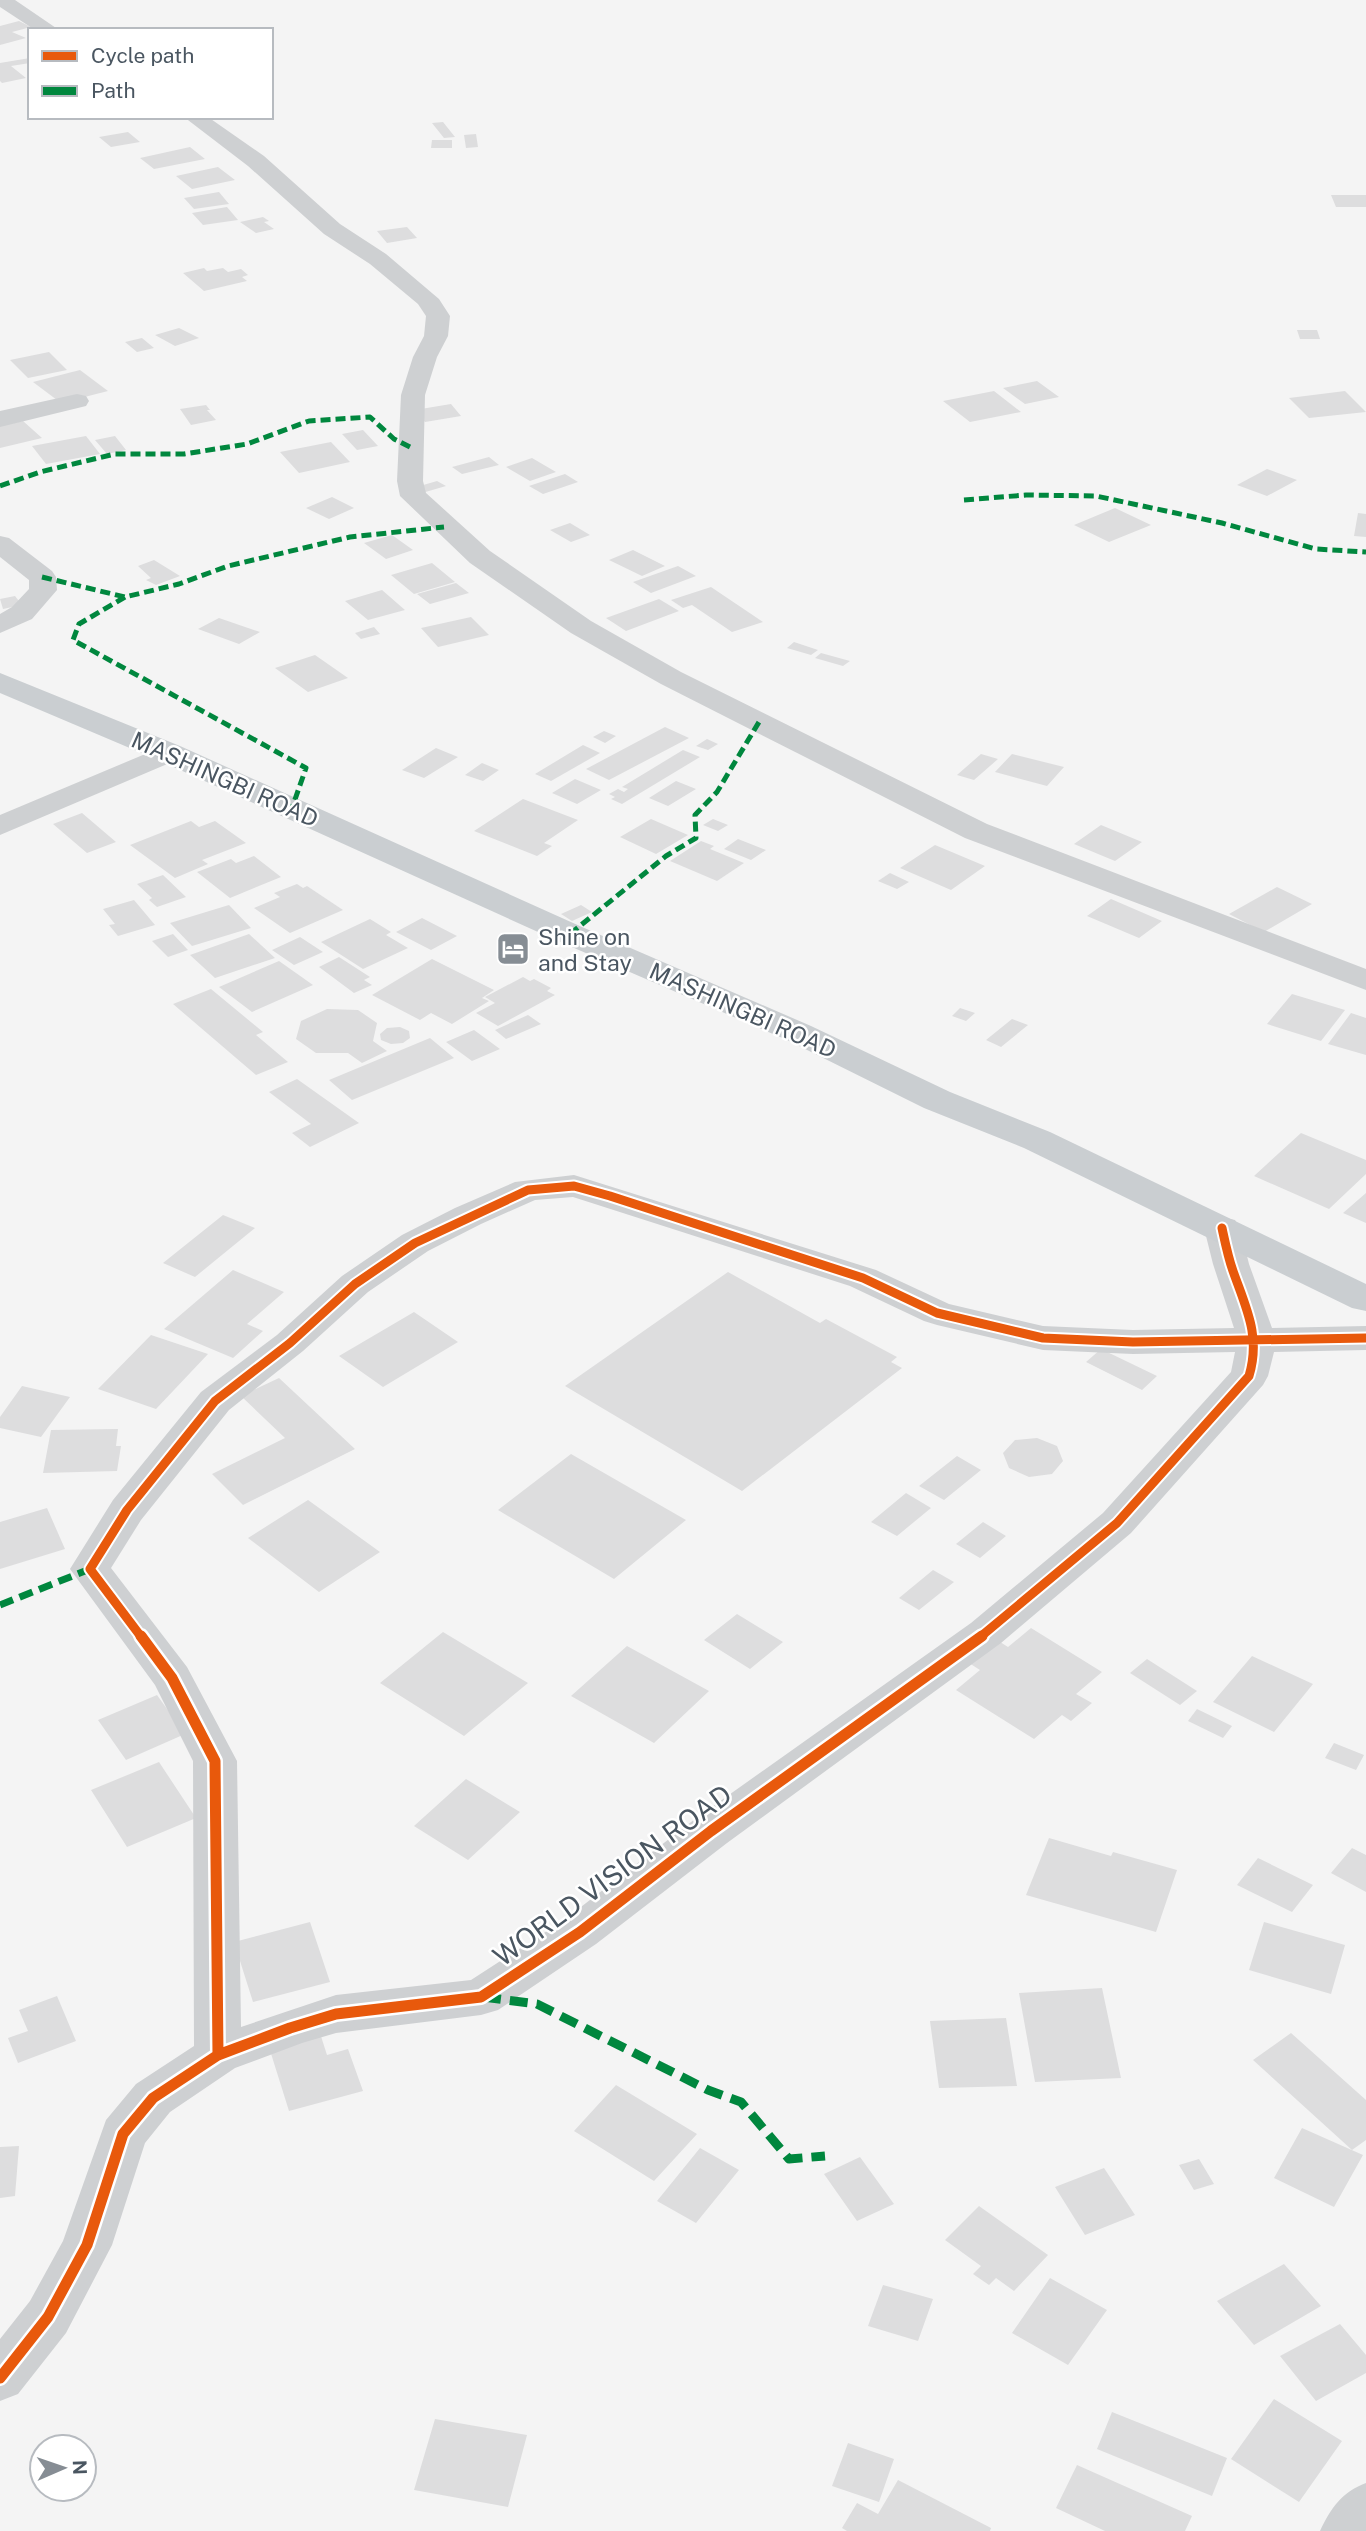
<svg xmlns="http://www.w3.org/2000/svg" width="1366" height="2531" viewBox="0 0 1366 2531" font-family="'Public Sans',sans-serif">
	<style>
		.building { fill: #ddddde }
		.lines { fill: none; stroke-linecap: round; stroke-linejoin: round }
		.minor { fill: #ced0d2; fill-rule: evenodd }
		.primary { fill: #caced1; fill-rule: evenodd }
		.quiet-far2 { stroke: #00873e; stroke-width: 5; stroke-dasharray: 10 5; stroke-linecap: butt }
		.quiet-far1 { stroke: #00873e; stroke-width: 7; stroke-dasharray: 14 7; stroke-linecap: butt }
		.quiet { stroke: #00873e; stroke-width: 9; stroke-dasharray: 18 9; stroke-linecap: butt }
		.cycleway-far1-casing { stroke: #fff; stroke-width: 13 }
		.cycleway-casing { stroke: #fff; stroke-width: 16 }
		.cycleway-far1 { stroke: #e8590c; stroke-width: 9 }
		.cycleway { stroke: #e8590c; stroke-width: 11 }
		.labels { text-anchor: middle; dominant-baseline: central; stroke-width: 5; stroke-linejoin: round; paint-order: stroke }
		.street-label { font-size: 23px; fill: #4a5661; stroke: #fff }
		.poi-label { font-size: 23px; fill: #4a5661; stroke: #fff; text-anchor: start }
		.near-street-label { font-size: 28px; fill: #4a5661; stroke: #fff }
	</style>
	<rect width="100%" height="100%" fill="#f4f4f4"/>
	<path class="building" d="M19,21L31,27L12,32L26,38L0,45V26Z
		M30,58V63L11,66L26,78L2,83L0,81V63Z
		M443,122L455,137L444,138L432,123Z
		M128,132L140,142L111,147L99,137Z
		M476,134L478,147L466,148L464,135Z
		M432,140H452V148H431Z
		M190,147L205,159L154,169L140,158Z
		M218,167L235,180L192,189L176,176Z
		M219,192L229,204L194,209L184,198Z
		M1331,195H1366V207H1336Z
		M227,207L238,220L203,225L192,213Z
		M263,217L269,221L264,222L274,229L256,233L240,222Z
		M407,227L417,238L387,243L377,231Z
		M204,268L207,271L223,268L228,272L241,269L248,275L242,277L247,281L204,291L183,273Z
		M179,328L199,338L175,346L155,335Z
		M1297,330H1317L1320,339H1300Z
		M142,338L154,348L137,352L125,342Z
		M49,352L67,370L28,378L10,360Z
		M80,370L108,391L61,403L33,382Z
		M1037,381L1059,397L1025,404L1003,388Z
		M994,391L1021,412L970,422L943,401Z
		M1345,391L1366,412L1309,418L1289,398Z
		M451,404L461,416L425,422L415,410Z
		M206,405L210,410H207L216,420L191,425L180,409Z
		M23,421L42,438L0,448V426Z
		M363,430L378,446L357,450L342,434Z
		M86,436L100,454L46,464L32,446Z
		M115,436L126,450L107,454L95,440Z
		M331,442L350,462L299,473L280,452Z
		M489,457L499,465L462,474L452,467Z
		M532,458L556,472L530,481L506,467Z
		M1267,469L1297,480L1267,496L1237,485Z
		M565,474L578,482L543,494L529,486Z
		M437,481L446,486L422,493L413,488Z
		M332,497L354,508L329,519L306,508Z
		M1115,508L1151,525L1109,542L1074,525Z
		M1358,513L1366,514V537L1354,536Z
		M570,523L590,535L571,542L550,530Z
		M392,535L413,550L386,559L364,543Z
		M633,550L665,566L642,576L609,560Z
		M154,560L180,576L156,585L146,580L151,578L138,566Z
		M432,563L455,582L414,594L391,575Z
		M678,566L696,576L651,593L633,582Z
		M456,583L469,593L430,604L417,594Z
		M711,587L763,622L732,632L692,605L683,608L671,600Z
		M382,590L405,610L368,620L345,601Z
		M15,596L22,605L3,609L0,599Z
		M659,599L679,611L626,631L606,618Z
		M471,617L489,635L438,647L421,628Z
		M219,618L260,632L239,644L198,629Z
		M374,627L380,634L361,639L355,633Z
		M794,642L818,650L811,655L787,648Z
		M821,653L850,661L843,666L815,658Z
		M315,655L348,678L308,692L275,668Z
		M665,727L689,738L609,780L586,769Z
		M604,731L616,736L605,743L593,737Z
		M707,739L718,744L708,750L696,746Z
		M583,745L600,753L551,781L535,774Z
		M436,748L458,757L424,778L402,770Z
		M683,750L700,757L622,804L611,799L615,797L609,794L618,789L624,792L628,789L622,787Z
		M981,754L998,759L974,780L957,775Z
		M1012,754L1064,767L1047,786L995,772Z
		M482,763L499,770L483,781L465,775Z
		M575,779L601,790L577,804L552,793Z
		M676,781L696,789L668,806L649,798Z
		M523,799L578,820L544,843L552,846L537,856L474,831Z
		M82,813L116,842L87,853L53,824Z
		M651,819L688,835L656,854L620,837Z
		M713,819L728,825L718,831L703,825Z
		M191,821L199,827L215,821L246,843L202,860L208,864L175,878L130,845Z
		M1101,825L1142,842L1115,861L1074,844Z
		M738,839L766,850L751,860L724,849Z
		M701,841L714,846L710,849L744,863L717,881L670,861Z
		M935,845L985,866L951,890L900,868Z
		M254,856L281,877L230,898L197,872L231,859L236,863Z
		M890,873L909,882L897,889L878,881Z
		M163,875L186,897L157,907L149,900L152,898L137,884Z
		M297,884L303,888L307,886L343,910L290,933L254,908L280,897L274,893Z
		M1277,887L1312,904L1264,932L1229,914Z
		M1111,899L1162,921L1139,938L1087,916Z
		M134,900L155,925L118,936L109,925L115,924L103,909Z
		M229,905L251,928L192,946L170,923Z
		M581,905L592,912L572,921L561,914Z
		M422,918L457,936L431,950L396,932Z
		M370,919L391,932L386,935L408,948L363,969L321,942Z
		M173,934L188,950L168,957L152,941Z
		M249,934L275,958L215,978L190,955Z
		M300,937L323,952L294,965L272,950Z
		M339,957L370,977L364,980L372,985L354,993L319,967Z
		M432,959L494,990L482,998L489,1001L452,1024L431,1013L420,1020L372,995Z
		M279,961L313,985L252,1012L219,987Z
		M523,977L530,981L534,979L551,988L547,991L555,995L498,1026L476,1013L495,1003L485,997Z
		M211,989L263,1032L256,1035L288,1062L256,1075L173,1004Z
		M1292,994L1345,1010L1321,1041L1267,1024Z
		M960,1008L975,1013L966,1021L952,1016Z
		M327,1009L358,1010L377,1023L373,1041L387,1051L362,1063L348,1053H316L296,1039L301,1021Z
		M1351,1013L1366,1018V1055L1328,1044Z
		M528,1015L541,1024L506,1039L495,1030Z
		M1012,1019L1028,1025L1001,1047L986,1040Z
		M400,1027L409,1031L410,1038L403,1043L391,1044L381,1040L380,1034L387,1028Z
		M474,1030L500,1049L472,1061L446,1042Z
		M430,1038L454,1058L352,1100L329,1080Z
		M297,1079L359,1123L310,1147L292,1133L311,1124L269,1092Z
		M1301,1133L1366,1160V1174L1329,1209L1254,1176Z
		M1366,1193V1223L1343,1213Z
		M223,1215L255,1228L195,1277L163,1263Z
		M233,1270L284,1292L247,1324L263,1331L233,1358L164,1329Z
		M728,1272L820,1323L826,1319L897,1357L891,1362L902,1368L742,1491L565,1386Z
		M414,1312L458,1342L383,1387L339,1356Z
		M151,1335L208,1354L156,1409L98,1389Z
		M1101,1349L1157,1376L1142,1390L1086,1362Z
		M279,1378L355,1449L243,1505L212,1474L285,1438L241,1396Z
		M22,1386L70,1397L41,1437L0,1428V1417Z
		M118,1429L116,1446H121L117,1471L43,1473L51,1430Z
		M1037,1438L1057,1446L1063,1461L1052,1474L1029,1477L1009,1468L1003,1453L1015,1440Z
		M571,1454L686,1520L614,1579L498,1510Z
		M957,1456L981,1470L944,1500L919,1486Z
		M906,1493L931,1508L897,1536L871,1522Z
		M308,1500L380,1552L319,1592L248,1538Z
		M47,1508L65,1549L0,1569V1522Z
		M983,1522L1006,1536L980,1558L956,1544Z
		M933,1570L954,1582L919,1610L899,1598Z
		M737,1614L783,1642L750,1669L704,1640Z
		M1031,1628L1102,1672L1076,1694L1092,1703L1071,1721L1062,1715L1034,1739L956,1690L980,1670L969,1663L997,1640L1008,1647Z
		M443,1632L528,1683L464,1736L380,1683Z
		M627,1646L709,1691L654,1743L571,1696Z
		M1252,1656L1313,1684L1274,1732L1213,1702Z
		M1147,1659L1197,1691L1180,1705L1130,1673Z
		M157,1695L185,1734L126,1760L98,1720Z
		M1197,1709L1232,1726L1223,1738L1188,1721Z
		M1334,1743L1364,1755L1356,1770L1325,1758Z
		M159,1762L196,1818L127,1847L91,1790Z
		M466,1779L520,1812L468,1860L414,1826Z
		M1049,1838L1111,1856L1113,1852L1177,1870L1156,1932L1026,1895Z
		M1352,1848L1366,1855V1892L1331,1873Z
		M1258,1858L1313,1885L1292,1912L1237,1885Z
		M310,1922L330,1982L253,2002L234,1942Z
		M1264,1922L1345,1945L1331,1994L1249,1970Z
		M1102,1988L1121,2078L1035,2082L1019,1993Z
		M57,1996L76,2041L18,2063L8,2038L28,2031L19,2010Z
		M1006,2018L1017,2086L939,2088L930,2021Z
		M319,2030L327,2055L348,2049L363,2091L289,2111L268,2044Z
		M1291,2033L1366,2100V2140L1352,2150L1253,2060Z
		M616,2085L697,2134L654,2181L574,2131Z
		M1302,2128L1363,2155L1334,2207L1274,2178Z
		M19,2146L15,2196L0,2198V2147Z
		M700,2148L739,2170L696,2223L657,2201Z
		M860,2157L894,2204L857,2221L824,2174Z
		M1199,2159L1214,2184L1194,2190L1179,2165Z
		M1104,2168L1135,2215L1085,2235L1055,2187Z
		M979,2206L1048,2255L1014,2291L996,2278L989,2285L973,2274L981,2266L945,2240Z
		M1284,2264L1321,2306L1254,2345L1217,2301Z
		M1050,2278L1107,2310L1068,2365L1012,2333Z
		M883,2285L933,2299L918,2341L868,2326Z
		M1340,2324L1366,2355V2373L1316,2401L1280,2356Z
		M1274,2399L1342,2441L1299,2502L1231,2459Z
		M1112,2412L1227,2458L1212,2496L1097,2449Z
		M435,2419L527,2435L508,2507L414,2490Z
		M848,2443L894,2459L879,2502L832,2486Z
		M1077,2465L1192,2516L1185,2531H1105L1056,2508Z
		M898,2480L991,2528L990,2531H847L842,2528L857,2503L878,2514Z"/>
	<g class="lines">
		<path class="minor" d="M0,0H15L59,30H35L0,7Z
			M184,117H208L264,156L340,224L386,254L439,299L450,316L448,336L437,357L425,395L423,481L426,493L490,551L591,621L681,672L987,824L1366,969V990L965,838L661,684L571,633L470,563L400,496L397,481L401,395L413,357L424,336L426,316L418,304L370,264L324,234L248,166Z
			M77,394L86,396L89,401L86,406L0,427V411Z
			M0,536L9,538L52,571L56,577L57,590L32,619L0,633V614L12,607L29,589V580L0,557Z
			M169,744L179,747L184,753L179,759L0,835V815Z
			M574,1175L876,1270L949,1304L1043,1326L1133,1330L1234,1328L1213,1264L1204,1228L1209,1220L1222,1217L1235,1220L1240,1228L1249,1264L1272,1328L1366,1326V1350L1274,1352L1268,1376L1263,1385L1131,1533L1001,1643L727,1843L596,1944L498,2010L481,2015L336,2033L302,2043L235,2068L170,2112L145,2143L112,2245L66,2333L18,2394L0,2401V2339L30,2301L63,2241L106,2120L136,2084L194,2046L193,1761L155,1685L70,1569L113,1500L201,1392L277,1335L342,1276L402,1235L455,1208L515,1182ZM573,1197L850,1286L924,1321L937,1325L1043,1350L1133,1354L1235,1352L1231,1372L1103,1513L971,1623L695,1819L564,1920L471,1980L336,1995L241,2027L237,1761L187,1667L111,1568L141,1520L229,1410L303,1351L368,1292L428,1251L481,1224L535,1200Z
			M1366,2483V2531H1320C1331,2508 1342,2492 1366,2483Z"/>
		<path class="primary" d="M0,673L180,746L582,927L811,1026L950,1092L1050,1132L1366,1284V1311L1352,1308L1024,1148L924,1108L787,1040L558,941L158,760L0,693Z"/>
		<path class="quiet-far2" d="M0,486L40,472L115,454H184L247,444L309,421L370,417L394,439L412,448
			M964,500L1026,495L1096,496L1222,523L1316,549L1366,552
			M42,577L125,597L179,584L228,566L350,537L444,527
			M125,597L79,624L73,640L306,768L292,808
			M570,934L666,856L696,838L695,815L717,792L759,722"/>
		<path class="quiet-far1" d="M0,1605L90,1569"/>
		<path class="quiet" d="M483,1997L537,2004L708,2090L741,2102L789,2159L825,2156"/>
		<defs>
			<path id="cycleway-far1" d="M142,1638L90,1569L127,1510L215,1401L290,1343L355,1284L415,1243L528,1190L574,1186L610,1196L863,1278L937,1313L1043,1338L1133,1342L1366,1338
				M979,1638L1117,1523L1249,1376C1261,1336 1246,1308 1233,1271C1228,1257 1225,1242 1222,1228"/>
			<path id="cycleway" d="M141,1636L172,1678L215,1761L218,2055
				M0,2378L48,2317L87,2245L123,2134L153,2098L218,2055L290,2028L336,2014L481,1997L580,1932L711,1831L982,1636"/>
		</defs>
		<use href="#cycleway-far1" class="cycleway-far1-casing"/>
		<use href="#cycleway" class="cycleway-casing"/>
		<use href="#cycleway-far1" class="cycleway-far1"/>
		<use href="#cycleway" class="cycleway"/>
	</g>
	<defs>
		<symbol id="hotel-square" viewBox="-11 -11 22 22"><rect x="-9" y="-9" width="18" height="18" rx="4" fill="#868d94" stroke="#fff"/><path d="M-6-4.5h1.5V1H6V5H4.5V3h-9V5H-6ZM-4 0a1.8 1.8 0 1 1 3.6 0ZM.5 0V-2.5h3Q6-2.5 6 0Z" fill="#fff"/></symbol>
	</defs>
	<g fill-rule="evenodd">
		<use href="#hotel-square" x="494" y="930" width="38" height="38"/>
	</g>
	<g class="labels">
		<g class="street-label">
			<text transform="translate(225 779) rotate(24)">MASHINGBI ROAD</text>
			<text transform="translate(743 1010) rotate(24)">MASHINGBI ROAD</text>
		</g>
		<g class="poi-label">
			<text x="538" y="936">Shine on<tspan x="538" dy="26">and Stay</tspan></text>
		</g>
		<g class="near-street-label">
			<text transform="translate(612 1875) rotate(-36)">WORLD VISION ROAD</text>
		</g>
	</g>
	<rect x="28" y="28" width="245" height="91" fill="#ffffff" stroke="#b7bbc0" stroke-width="2"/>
	<rect x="42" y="51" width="35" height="10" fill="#e8590c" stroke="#b7bbc0" stroke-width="2"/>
	<text x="91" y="63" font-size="21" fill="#4a5661">Cycle path</text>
	<rect x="42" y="86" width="35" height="10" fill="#00873e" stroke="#b7bbc0" stroke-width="2"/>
	<text x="91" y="98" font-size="21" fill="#4a5661">Path</text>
	<g transform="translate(63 2468) rotate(88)"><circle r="33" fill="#ffffff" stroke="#b7bbc0" stroke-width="2"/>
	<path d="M0-5L12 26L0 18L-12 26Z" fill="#868d94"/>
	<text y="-10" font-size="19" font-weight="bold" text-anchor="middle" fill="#4a5661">N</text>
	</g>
</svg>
